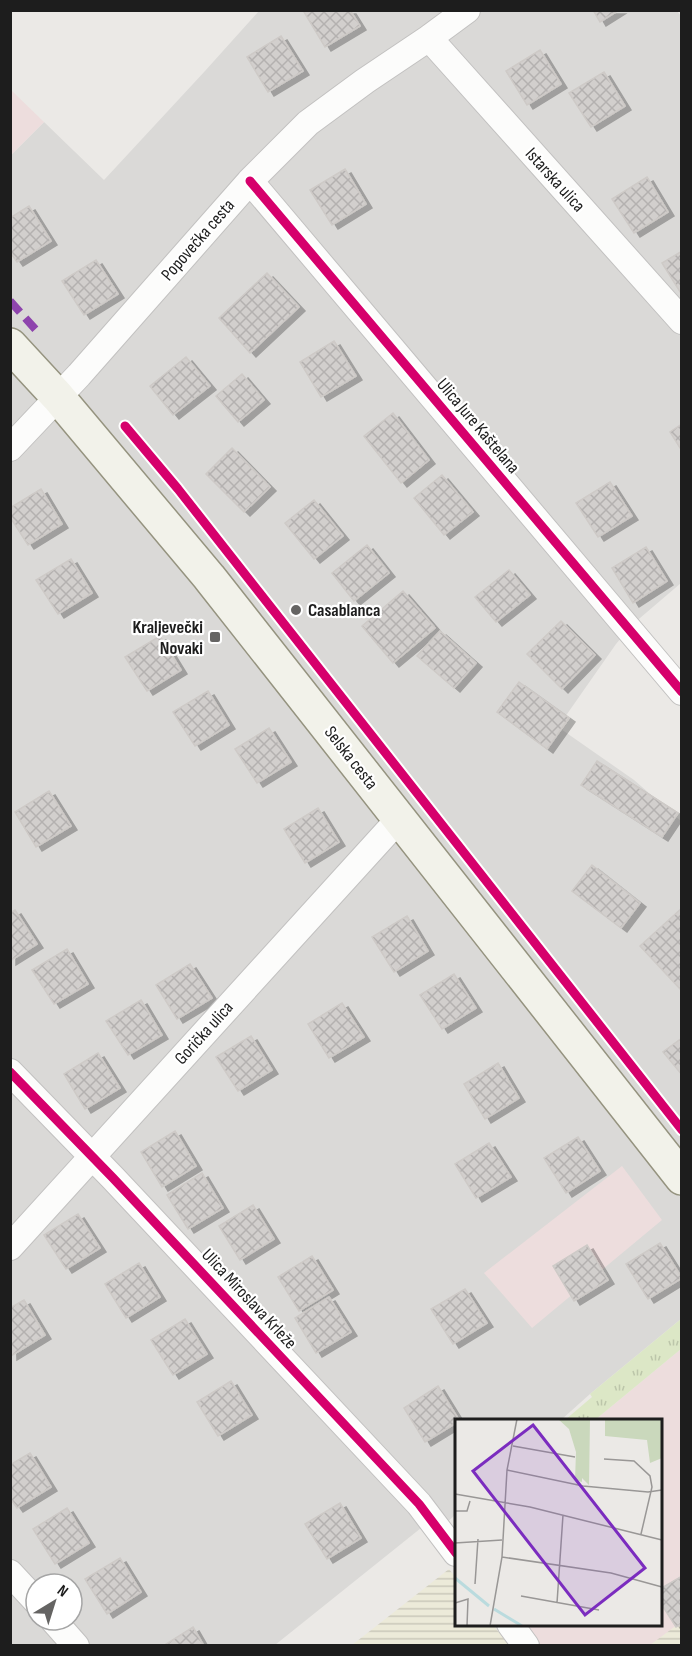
<svg xmlns="http://www.w3.org/2000/svg" width="692" height="1656" viewBox="0 0 692 1656" font-family="'Sofia Sans Condensed',sans-serif">
	<style>
		.residential { fill: #dad9d7; fill-rule: evenodd }
		.commercial { fill: #eddddd }
		.farmland { fill: url(#farmland-rules) }
		.grass { fill: url(#grass-tufts) }
		.building { fill: url(#building-cross-hatch); stroke: #cecac7; stroke-width: 1.5; filter: url(#shadow) }
		.lines { fill: none; stroke-linecap: round; stroke-linejoin: round }
		.street-casing { stroke: #c2c1c0; stroke-width: 28 }
		.secondary-casing { stroke: #95937f; stroke-width: 36 }
		.street { stroke: #fcfcfb; stroke-width: 26 }
		.secondary { stroke: #f2f2ea; stroke-width: 33 }
		.quiet { stroke: #8e44ad; stroke-width: 8; stroke-dasharray: 15 8; stroke-linecap: butt }
		.cycleway-casing { stroke: #fff; stroke-width: 13 }
		.cycleway { stroke: #d6006c; stroke-width: 9 }
		.poi-dot { fill: #656463; stroke: #fff; stroke-width: 2 }
		.labels { text-anchor: middle; dominant-baseline: central; stroke-width: 4.5; stroke-linejoin: round; paint-order: stroke }
		.street-label { font-size: 18px; fill: #1d1d1d; stroke: #fff }
		.poi-label { font-size: 18px; font-weight: bold; fill: #1d1d1d; stroke: #fff; text-anchor: start }
		.inset-river { fill: none; stroke: #badbde; stroke-width: 3 }
		.inset-road { fill: none; stroke: #999796; stroke-width: 1.5 }
		.view { fill: #7b2cbf; fill-opacity: 0.15; stroke: #7b2cbf; stroke-width: 3 }
		.inset-edge { fill: none; stroke: #1d1d1d; stroke-width: 3 }
	</style>
	<defs>
		<pattern id="farmland-rules" width="6" height="5" patternUnits="userSpaceOnUse" patternTransform="scale(1.5)"><rect width="6" height="5" fill="#ecead9"/><path d="M0 2.5h6" fill="none" stroke="#cac8ba"/></pattern>
		<pattern id="grass-tufts" width="24" height="20" patternUnits="userSpaceOnUse" patternTransform="scale(1.5)"><rect width="24" height="20" fill="#dce7c6"/><path d="M3 7l-1-3M5 7V3M7 7l1-3M15 17l-1-3M17 17v-4M19 17l1-3" fill="none" stroke="#bcc6aa"/></pattern>
		<pattern id="building-cross-hatch" width="8" height="8" patternUnits="userSpaceOnUse" patternTransform="scale(1.5)"><rect width="8" height="8" fill="#d2cfcd"/><path d="M0 0l8 8M0 8l8-8" fill="none" stroke="#b4b1b0"/></pattern>
		<filter id="shadow"><feDropShadow dx="6" dy="4" stdDeviation="0" flood-color="#0004"/></filter>
	</defs>
	<rect width="100%" height="100%" fill="#ebe9e6"/>
	<path class="residential" d="M259,11H677L682,17L681,583L633,624L616,644L558,727L634,780L681,821V1319L590,1394L561,1420H456V1514L441,1528H421L275,1645H91L82,1635L69,1645L11,1646V155L44,122L104,180L205,71ZM36,1584H72V1620H36Z"/>
	<path class="commercial" d="M11,90L44,122L11,155H10Z
		M622,1166L662,1220L532,1328L484,1273Z
		M681,1349V1622L650,1646L538,1645L521,1625L660,1624V1420H595Z"/>
	<path class="farmland" d="M449,1569L456,1578V1624L493,1625L509,1645H352Z
		M681,1622V1645H650Z"/>
	<path class="grass" d="M681,1319V1349L595,1420H565L592,1397L590,1394Z"/>
	<path class="building" d="M307,10H350L360,26L325,47L304,12Z
		M593,10H619L600,22Z
		M281,36L303,71L268,92L247,57Z
		M540,50L561,84L527,105L506,71Z
		M604,72L625,106L591,127L569,93Z
		M345,169L366,204L332,225L310,190Z
		M647,177L668,212L634,233L612,199Z
		M29,206L51,241L17,262L10,252V218Z
		M682,251V295L662,263Z
		M96,260L118,294L84,315L62,281Z
		M267,273L299,307L250,353L219,318Z
		M334,341L356,376L321,397L300,362Z
		M186,357L210,386L173,415L150,386Z
		M242,374L264,400L238,422L216,396Z
		M393,413L429,460L401,483L364,436Z
		M682,424V451L670,432Z
		M232,448L270,487L244,512L206,474Z
		M442,475L473,512L444,535L414,498Z
		M610,482L632,516L598,537L576,503Z
		M41,489L62,524L28,545L10,517V508Z
		M314,500L343,536L314,559L285,523Z
		M367,545L389,573L354,601L332,573Z
		M646,547L667,581L633,603L612,568Z
		M71,559L92,593L58,614L36,580Z
		M509,570L530,595L496,622L475,597Z
		M403,591L435,628L393,663L362,626Z
		M561,621L595,655L562,689L527,654Z
		M440,631L476,663L454,688L417,656Z
		M160,636L181,670L147,691L125,657Z
		M519,682L569,718L547,749L497,712Z
		M208,691L229,725L195,746L173,712Z
		M269,728L291,762L257,783L235,749Z
		M597,761L678,813L662,837L581,785Z
		M49,791L71,826L36,847L15,812Z
		M318,808L339,842L305,863L284,829Z
		M592,865L640,903L621,928L572,891Z
		M682,908V991L640,946Z
		M15,910L37,944L10,961V913Z
		M407,916L428,951L394,972L372,937Z
		M67,949L88,984L54,1004L32,970Z
		M190,964L212,998L177,1019L156,985Z
		M454,974L476,1008L442,1029L420,995Z
		M141,1000L162,1035L128,1055L106,1021Z
		M342,1003L364,1037L329,1058L308,1024Z
		M251,1036L272,1070L238,1091L216,1057Z
		M682,1038V1075L663,1052Z
		M98,1053L120,1088L85,1109L64,1074Z
		M498,1063L519,1098L485,1119L464,1084Z
		M175,1131L196,1166L162,1187L141,1152Z
		M578,1137L600,1171L566,1193L544,1158Z
		M489,1143L511,1177L476,1198L455,1164Z
		M202,1173L223,1208L188,1229L167,1195Z
		M253,1205L274,1239L240,1260L219,1226Z
		M78,1214L100,1248L66,1269L44,1235Z
		M660,1243L682,1278L648,1299L626,1264Z
		M587,1245L608,1280L574,1301L553,1266Z
		M312,1256L333,1290L299,1311L278,1277Z
		M139,1263L160,1297L126,1318L105,1284Z
		M465,1289L487,1323L453,1344L431,1309Z
		M329,1297L351,1332L316,1353L295,1318Z
		M24,1300L45,1335L11,1356L10,1308Z
		M185,1319L207,1354L173,1375L151,1340Z
		M231,1381L252,1415L218,1436L197,1402Z
		M438,1386L459,1420H456V1423L425,1442L404,1408Z
		M30,1453L51,1487L17,1508L10,1498V1465Z
		M340,1503L361,1538L327,1559L305,1524Z
		M67,1508L89,1543L55,1564L33,1529Z
		M120,1558L141,1592L107,1614L85,1579Z
		M682,1576V1624L676,1627L660,1602V1589Z
		M193,1627L204,1646H163Z"/>
	<g class="lines">
		<defs>
			<path id="street" d="M429,38L682,321
				M250,181L682,692
				M10,448L79,375L250,181L308,123L365,81L429,38L467,10
				M10,1072L113,1178L419,1504L456,1553
				M10,1247L399,819
				M10,1573L36,1601
				M53,1620L76,1646
				M510,1624L526,1646"/>
			<path id="secondary" d="M10,345L58,397L209,577L682,1178"/>
		</defs>
		<use href="#street" class="street-casing"/>
		<use href="#secondary" class="secondary-casing"/>
		<use href="#street" class="street"/>
		<use href="#secondary" class="secondary"/>
		<path class="quiet" d="M10,301L36,330"/>
		<defs>
			<path id="cycleway" d="M250,181L682,692
				M125,426L178,489L682,1130
				M10,1072L113,1178L419,1504L456,1553"/>
		</defs>
		<use href="#cycleway" class="cycleway-casing"/>
		<use href="#cycleway" class="cycleway"/>
	</g>
	<g class="poi-dot">
		<circle cx="296" cy="610" r="6"/>
		<rect x="209" y="631" width="12" height="12" rx="3"/>
	</g>
	<g class="labels">
		<g class="street-label">
			<text transform="translate(555 180) rotate(48)">Istarska ulica</text>
			<text transform="translate(198 240) rotate(-49)">Popovečka cesta</text>
			<text transform="translate(478 426) rotate(50)">Ulica Jure Kaštelana</text>
			<text transform="translate(351 758) rotate(52)">Selska cesta</text>
			<text transform="translate(204 1033) rotate(-48)">Gorička ulica</text>
			<text transform="translate(249 1299) rotate(47)">Ulica Miroslava Krleže</text>
		</g>
		<g class="poi-label">
			<text x="308" y="610">Casablanca</text>
			<text x="203" y="627" text-anchor="end">Kraljevečki<tspan x="203" dy="21">Novaki</tspan></text>
		</g>
	</g>
	<g transform="translate(455 1419)">
		<rect width="207" height="207" fill="#ebe9e6"/>
		<path d="M103,0H135L134,66L127,59V63L120,61L121,33L114,10ZM150,0H207V39L195,44L192,21L150,17Z" fill="#cad8bc"/>
		<path class="inset-river" d="M0,159L34,187M39,190L67,207"/>
		<path class="inset-road" d="M58,27L120,38M149,40L179,42L195,57L197,68L186,115M52,51L128,67L193,73L207,71M0,75L75,88L207,121M0,92H12L15,82M0,124L47,121M47,138L156,154L207,168M20,165L23,120M66,177L144,191M0,184L13,180L12,207M102,184L108,96M35,207L47,138L52,51L62,0"/>
		<path class="view" d="M78,6L190,149L130,196L18,52Z"/>
		<rect width="207" height="207" class="inset-edge"/>
	</g>
	<rect width="692" height="1656" fill="none" stroke="#1d1d1d" stroke-width="24"/>
	<g transform="translate(54 1602) rotate(38)"><circle r="28" fill="#ffffff" stroke="#a5a5a5" stroke-width="1.5"/>
	<path d="M0-4.5L10 22L0 15L-10 22Z" fill="#656463"/>
	<text y="-9" font-size="16" font-weight="bold" text-anchor="middle" fill="#1d1d1d">N</text>
	</g>
</svg>
